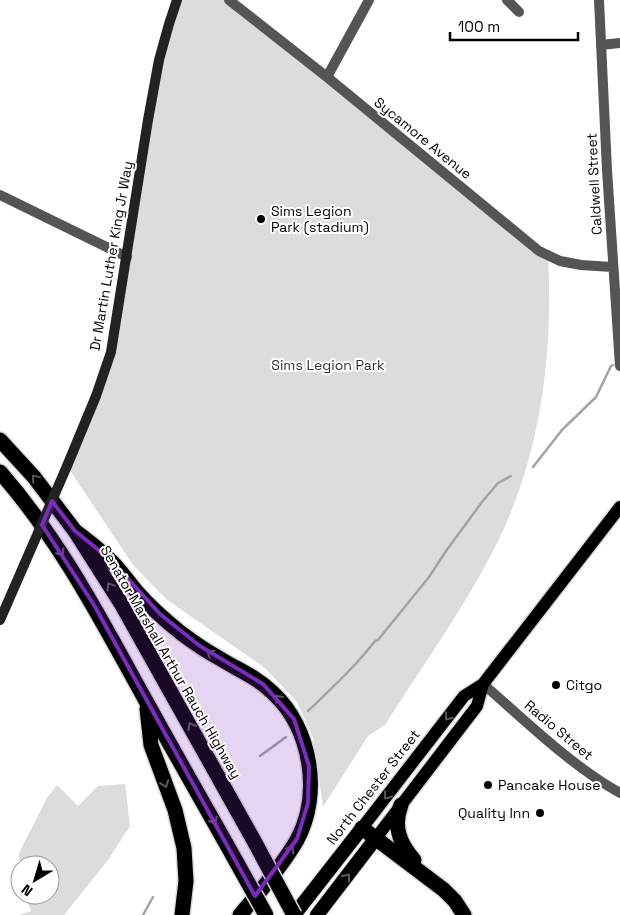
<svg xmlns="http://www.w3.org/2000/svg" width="620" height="915" viewBox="0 0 620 915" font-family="'Space Grotesk',sans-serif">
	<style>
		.green { fill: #dcdcdc }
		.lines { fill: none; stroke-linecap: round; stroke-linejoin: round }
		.stream { stroke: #a3a3a3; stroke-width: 2.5 }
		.primary-casing { stroke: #dbdbdb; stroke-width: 15 }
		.trunk-casing { stroke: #dbdbdb; stroke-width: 16 }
		.motorway-casing { stroke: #dbdbdb; stroke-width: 18 }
		.minor { stroke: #555; stroke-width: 10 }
		.tertiary { stroke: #555; stroke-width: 10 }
		.secondary { stroke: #222; stroke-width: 10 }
		.primary { stroke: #000; stroke-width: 12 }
		.trunk { stroke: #000; stroke-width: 14 }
		.motorway { stroke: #000; stroke-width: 15 }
		.motorway-bridge-casing { stroke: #dbdbdb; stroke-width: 18; stroke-linecap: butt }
		.secondary-bridge { stroke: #222; stroke-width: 10 }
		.motorway-bridge { stroke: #000; stroke-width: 15 }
		.oneway { stroke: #595959 }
		.marked { fill: #7b2cbf; fill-opacity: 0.2; stroke: #7b2cbf; stroke-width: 4; stroke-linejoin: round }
		.poi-dot { fill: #000; stroke: #fff; stroke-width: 2 }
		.labels { text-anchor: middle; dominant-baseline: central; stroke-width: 4; stroke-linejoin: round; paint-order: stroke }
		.street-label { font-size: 14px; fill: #000; stroke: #fff }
		.poi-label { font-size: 14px; fill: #000; stroke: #fff; text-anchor: start }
		.park-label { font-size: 14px; fill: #333; stroke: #fff }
	</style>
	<rect width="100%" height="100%" fill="#fff"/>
	<path class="green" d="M177,0H229L548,255C553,352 542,448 500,537C469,601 423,665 385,725L368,736L323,807L313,738L297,702L265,668L166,599L133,565L67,466L111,352L148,120Z
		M125,784L130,826L108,860L64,915H19L31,911L25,895H50V865H20L19,853L47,798L57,785L78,806L98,786Z"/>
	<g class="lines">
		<path class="stream" d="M533,467L562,430L596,397L611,366L613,365
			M308,711C331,689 355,667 375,641L378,640L429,577L446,551L482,502L498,483L511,476
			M260,756L286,737
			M143,915L153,897"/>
		<defs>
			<path id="primary" d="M362,828L464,696L483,684L620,507
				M376,838L477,706L483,684"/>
			<path id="trunk" d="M294,915L362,828
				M317,915L376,838"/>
			<path id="motorway" d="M0,440L34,477L75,531L122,605L253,839
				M0,472C62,543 101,620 146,701C176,756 207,809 237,863
				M75,531C87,540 99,549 110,560C120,569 128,582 137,592C150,607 166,621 181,633C193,642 206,651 219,658C238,670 257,677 273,693C311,728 322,794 297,840C282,866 260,892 240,915
				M147,709L151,745L175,810L184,848L186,881L182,915
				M401,805C393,826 399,843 414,860
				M362,828L444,890L455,901L464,915"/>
		</defs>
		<use href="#primary" class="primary-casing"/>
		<use href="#trunk" class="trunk-casing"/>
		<use href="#motorway" class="motorway-casing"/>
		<path class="minor" d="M229,0L327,77L539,251L560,261L581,265L612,267
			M507,0L519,12
			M599,0L607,170L620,366
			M601,45L620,43
			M327,77L369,0
			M0,195L127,257"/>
		<path class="tertiary" d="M483,684C526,721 570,765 620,793"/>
		<path class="secondary" d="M67,466L96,396L111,352L148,120L159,60L169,24L177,0
			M0,620L24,565"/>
		<use href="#primary" class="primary"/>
		<use href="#trunk" class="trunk"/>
		<use href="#motorway" class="motorway"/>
		<defs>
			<path id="motorway-bridge" d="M253,839L294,915
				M237,863L266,915"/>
		</defs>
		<use href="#motorway-bridge" class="motorway-bridge-casing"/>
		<path class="secondary-bridge" d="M24,565L67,466"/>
		<use href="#motorway-bridge" class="motorway-bridge"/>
	</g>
	<defs><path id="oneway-chevron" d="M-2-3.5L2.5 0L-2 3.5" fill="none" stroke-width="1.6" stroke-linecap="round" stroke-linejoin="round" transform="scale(1.25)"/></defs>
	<g class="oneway">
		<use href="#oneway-chevron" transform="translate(35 478) rotate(-130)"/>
		<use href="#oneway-chevron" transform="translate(61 553) rotate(58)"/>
		<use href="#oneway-chevron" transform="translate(110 586) rotate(-122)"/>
		<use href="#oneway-chevron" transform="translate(210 653) rotate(-147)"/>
		<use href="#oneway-chevron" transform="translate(278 698) rotate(-132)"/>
		<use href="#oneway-chevron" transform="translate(448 717) rotate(128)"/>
		<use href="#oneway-chevron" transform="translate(191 726) rotate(-120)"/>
		<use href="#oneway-chevron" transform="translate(165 784) rotate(70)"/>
		<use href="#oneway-chevron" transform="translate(387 796) rotate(128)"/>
		<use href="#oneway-chevron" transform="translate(214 821) rotate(61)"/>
		<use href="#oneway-chevron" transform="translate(291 849) rotate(-58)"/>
		<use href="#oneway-chevron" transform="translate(347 877) rotate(-52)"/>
	</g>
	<path class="marked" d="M52,501L75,531L111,560L160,614L200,646L263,684L294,719L309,766L308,803L297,839L255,896L94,605L42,525Z"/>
	<g class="poi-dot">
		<circle cx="261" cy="219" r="5"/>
		<circle cx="556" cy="685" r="5"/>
		<circle cx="488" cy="785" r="5"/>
		<circle cx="540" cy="813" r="5"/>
	</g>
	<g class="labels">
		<g class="street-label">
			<text transform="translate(423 138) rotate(39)">Sycamore Avenue</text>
			<text transform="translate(594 184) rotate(-93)">Caldwell Street</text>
			<text transform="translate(111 256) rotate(-80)">Dr Martin Luther King Jr Way</text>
			<text transform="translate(171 662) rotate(60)">Senator Marshall Arthur Rauch Highway</text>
			<text transform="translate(559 730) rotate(40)">Radio Street</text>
			<text transform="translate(373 787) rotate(-52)">North Chester Street</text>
		</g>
		<g class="poi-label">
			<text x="271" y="211">Sims Legion<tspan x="271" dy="16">Park (stadium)</tspan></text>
			<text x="566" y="685">Citgo</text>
			<text x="498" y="785">Pancake House</text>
			<text x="530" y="813" text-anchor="end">Quality Inn</text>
		</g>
		<g class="park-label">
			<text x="328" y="365">Sims Legion Park</text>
		</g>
	</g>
	<g transform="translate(35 880) rotate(218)"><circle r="24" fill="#ffffff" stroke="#999999"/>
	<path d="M0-4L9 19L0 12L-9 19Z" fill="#000000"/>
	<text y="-8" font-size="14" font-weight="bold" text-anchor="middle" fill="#000000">N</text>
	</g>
	<path d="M450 32v8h128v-8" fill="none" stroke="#000000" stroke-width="2.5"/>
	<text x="458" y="32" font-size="15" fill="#000000" stroke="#ffffff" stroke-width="4" paint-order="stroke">100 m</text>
</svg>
